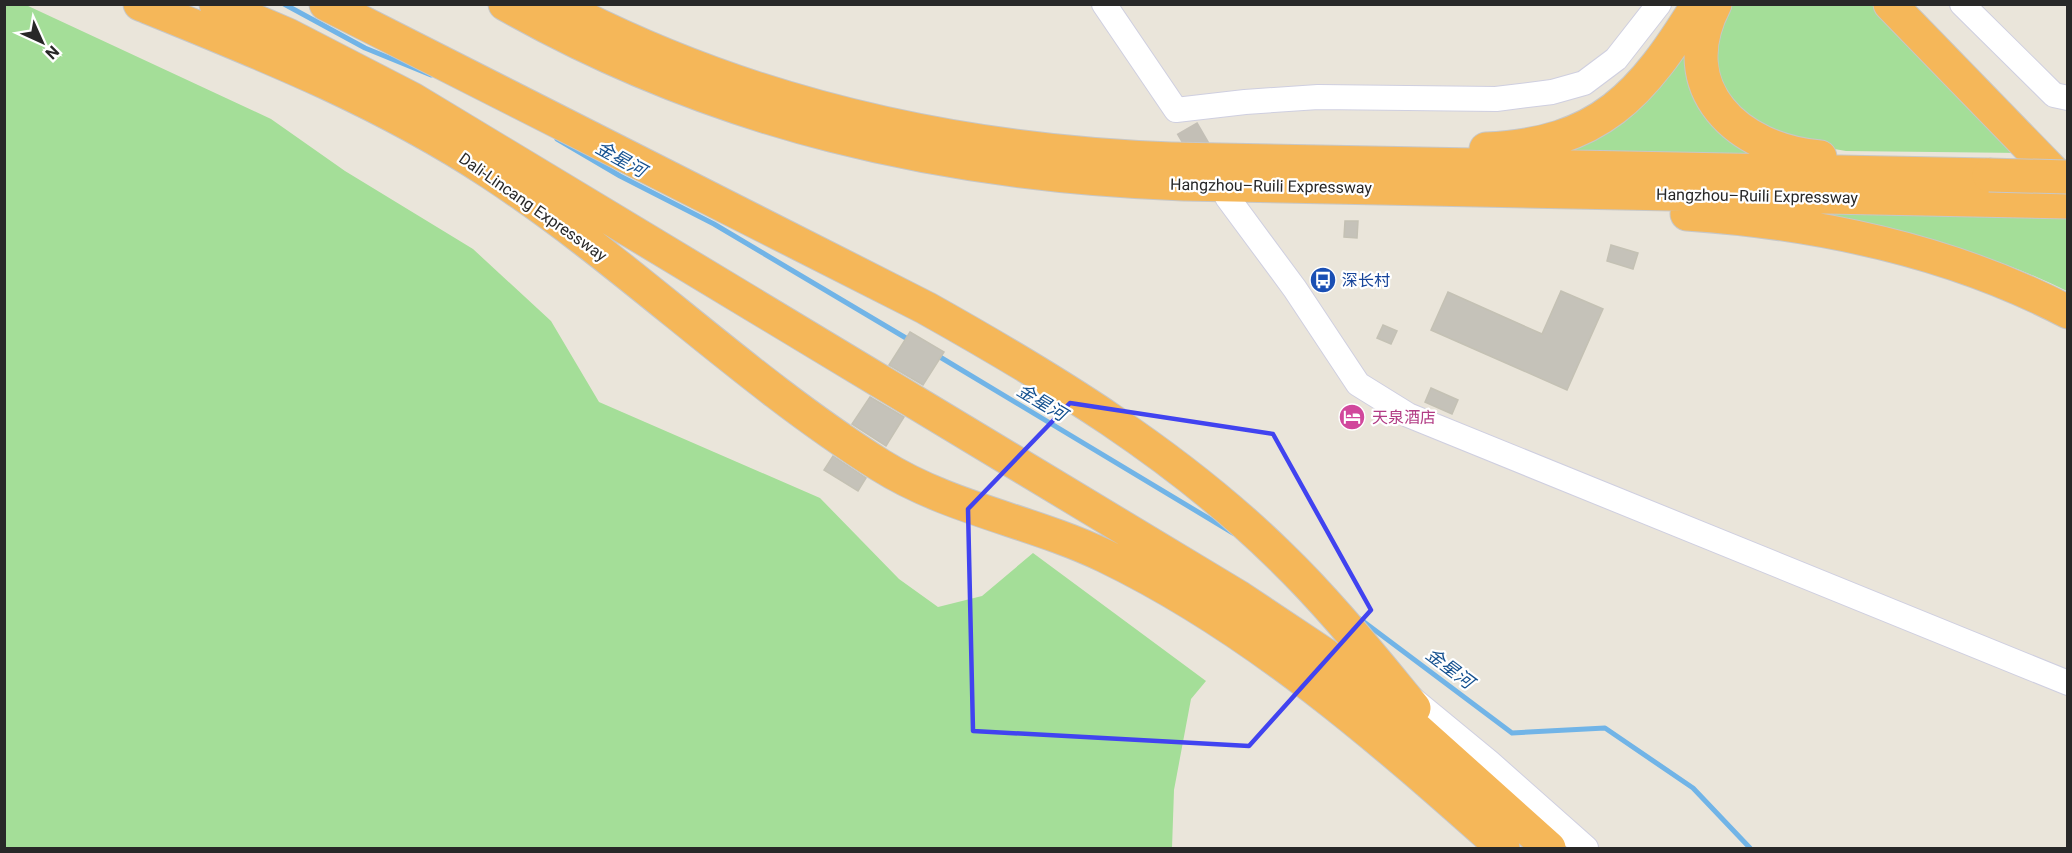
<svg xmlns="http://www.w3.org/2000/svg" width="2072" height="853" viewBox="0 0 2072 853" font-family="Roboto,'Noto Sans SC',sans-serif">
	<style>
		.green { fill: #a4de98 }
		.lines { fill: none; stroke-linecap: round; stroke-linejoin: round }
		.stream { stroke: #71b4e7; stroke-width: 5 }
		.building { fill: #c5c2b9; stroke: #c4c1b4; stroke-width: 1.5 }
		.minor-tunnel { stroke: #c3bfb6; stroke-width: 24; stroke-dasharray: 24 12; stroke-linecap: butt }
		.minor-casing { stroke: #cfcfe0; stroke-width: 26 }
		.highway-casing { stroke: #c7c7c7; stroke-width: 35 }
		.minor { stroke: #fff; stroke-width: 24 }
		.highway { stroke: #f5b759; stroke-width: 33 }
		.highway-bridge-casing { stroke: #c7c7c7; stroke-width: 35; stroke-linecap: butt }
		.highway-bridge { stroke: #f5b759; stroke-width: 33 }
		.marked { fill: none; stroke: #4143f0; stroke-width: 4.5; stroke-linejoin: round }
		.labels { text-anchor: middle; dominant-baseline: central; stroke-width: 4.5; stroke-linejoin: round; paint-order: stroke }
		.street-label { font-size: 16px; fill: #282828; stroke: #fff }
		.transit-label { font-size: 16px; fill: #164399; stroke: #fff; text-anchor: start }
		.hotel-label { font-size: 16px; fill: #b23c85; stroke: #fff; text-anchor: start }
		.water-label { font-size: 18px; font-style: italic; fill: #14508f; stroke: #fff }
	</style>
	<rect width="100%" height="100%" fill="#eae5da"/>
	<path class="green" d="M5,4L26,5L271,119L345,171L473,249L551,321L599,402L820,498L899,579L938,607L982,596L1033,553L1206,681L1191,699L1174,790L1172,848H5Z
		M1727,5H1877L2022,153L1846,151L1777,139L1730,107L1713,60Z
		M1692,35L1766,156L1559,152Z
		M1808,210L2067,215V291C1985,251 1897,229 1808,210Z"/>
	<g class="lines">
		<path class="stream" d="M284,4L365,48L431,75
			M557,139L620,176L714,224L911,341
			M935,354L1233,533
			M1360,619L1512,733L1605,728L1693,788L1750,848"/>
	</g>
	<path class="building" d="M1345,221H1358L1357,238L1344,237Z
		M1611,245L1638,253L1633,269L1607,261Z
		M1561,291L1603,309L1567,390L1431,330L1448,292L1542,334Z
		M1383,325L1397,331L1391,344L1377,338Z
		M910,332L944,352L923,385L889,365Z
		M1431,388L1458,400L1452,414L1425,402Z
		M870,397L904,417L886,446L852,424Z
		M833,456L866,478L858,491L824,470Z"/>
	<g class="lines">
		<path class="minor-tunnel" d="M1187,128L1212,171"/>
		<defs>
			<path id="minor" d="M1104,4L1176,110L1245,102L1318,97L1496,99L1552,92L1584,83L1616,59L1659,4
				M1962,4L2054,95L2068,98
				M1227,197L1295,289L1358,384L1408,415L2068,683
				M1404,692L1489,762L1586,848"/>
			<path id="highway" d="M140,4C261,53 382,101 491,173C627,262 742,378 880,465C950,509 1032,521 1105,556C1254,628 1381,739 1503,848
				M216,4L288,35L412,99L1240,598L1324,654L1404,718L1549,848
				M326,4L926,308C1051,378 1176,454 1279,555C1328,602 1371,656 1414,708
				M505,4C717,124 941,175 1183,184L2068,202
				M556,4C748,105 956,151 1171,159L1989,175
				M1715,4C1671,89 1738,150 1820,157
				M1890,4L2068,187
				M1486,149C1600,144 1642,95 1698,4
				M1687,214C1818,223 1950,250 2068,312"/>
		</defs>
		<use href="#minor" class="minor-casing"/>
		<use href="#highway" class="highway-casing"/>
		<use href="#minor" class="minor"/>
		<use href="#highway" class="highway"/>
		<defs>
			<path id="highway-bridge" d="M1989,175L2068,177"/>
		</defs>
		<use href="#highway-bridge" class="highway-bridge-casing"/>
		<use href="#highway-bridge" class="highway-bridge"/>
	</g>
	<path class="marked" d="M1070,403L1273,434L1371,610L1249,746L973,731L968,509Z"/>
	<defs>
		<symbol id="bus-disc" viewBox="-11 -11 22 22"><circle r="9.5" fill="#1a4fb4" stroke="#fff"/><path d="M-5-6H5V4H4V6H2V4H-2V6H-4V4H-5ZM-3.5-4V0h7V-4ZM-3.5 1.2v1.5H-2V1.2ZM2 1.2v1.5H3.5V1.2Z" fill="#fff"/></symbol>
		<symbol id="hotel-disc" viewBox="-11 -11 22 22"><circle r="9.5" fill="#d1479c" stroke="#fff"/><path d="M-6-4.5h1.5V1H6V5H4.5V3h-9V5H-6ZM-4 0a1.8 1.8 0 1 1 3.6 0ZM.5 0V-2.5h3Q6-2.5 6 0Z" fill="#fff"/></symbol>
	</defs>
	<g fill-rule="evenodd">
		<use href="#bus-disc" x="1308" y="265" width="30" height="30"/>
		<use href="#hotel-disc" x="1337" y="402" width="30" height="30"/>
	</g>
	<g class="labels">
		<g class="street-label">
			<text transform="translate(1271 186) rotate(1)">Hangzhou–Ruili Expressway</text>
			<text transform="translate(1757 196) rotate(1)">Hangzhou–Ruili Expressway</text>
			<text transform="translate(533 207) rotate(35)">Dali-Lincang Expressway</text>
		</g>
		<g class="transit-label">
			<text x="1342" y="280">深长村</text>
		</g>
		<g class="hotel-label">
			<text x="1372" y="417">天泉酒店</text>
		</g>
		<g class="water-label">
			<text transform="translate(621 159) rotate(29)">金星河</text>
			<text transform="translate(1042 402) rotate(31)">金星河</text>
			<text transform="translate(1450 668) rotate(37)">金星河</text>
		</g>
	</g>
	<rect width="2072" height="853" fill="none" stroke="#282828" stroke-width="12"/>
	<g transform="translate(42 42) rotate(135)" stroke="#ffffff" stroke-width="4.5" paint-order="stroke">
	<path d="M0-4.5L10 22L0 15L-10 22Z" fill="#282828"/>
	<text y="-9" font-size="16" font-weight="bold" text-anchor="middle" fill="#282828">N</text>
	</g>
</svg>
